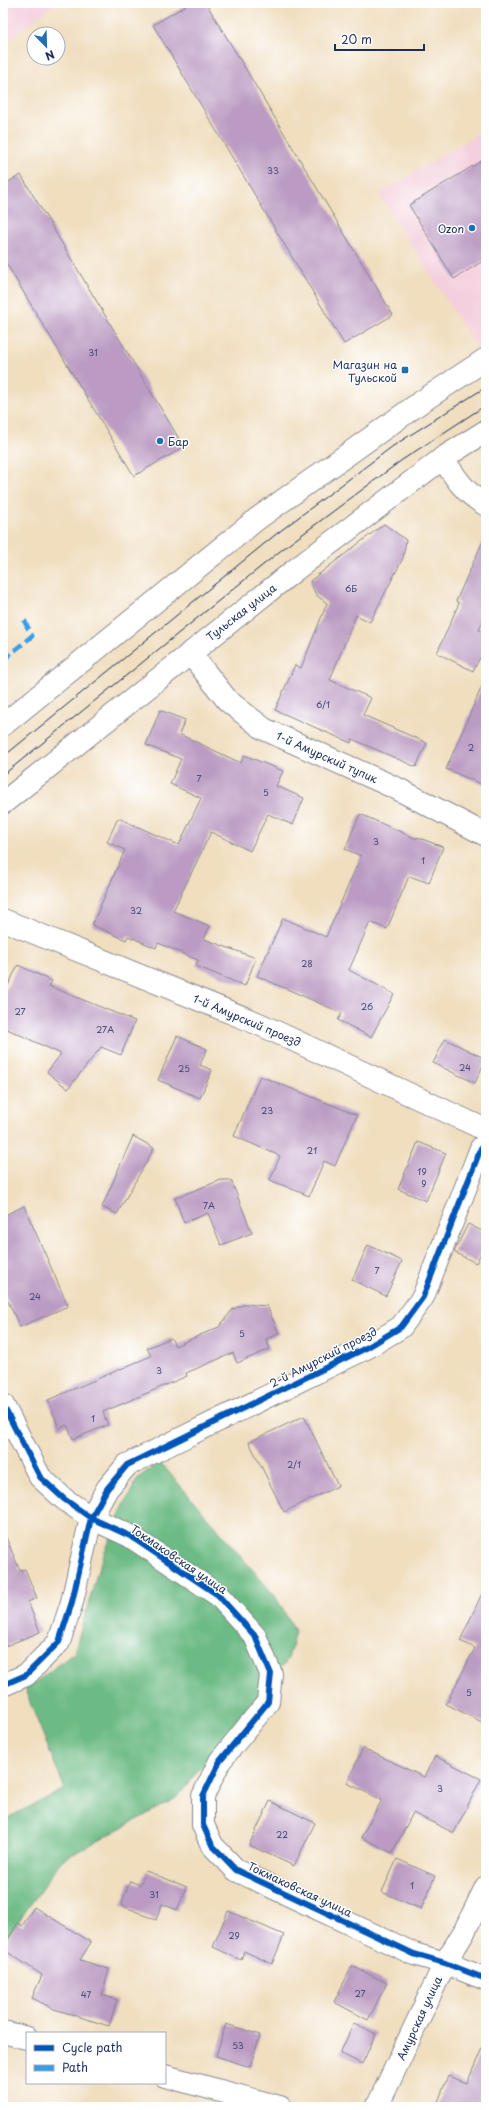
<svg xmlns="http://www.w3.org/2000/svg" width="489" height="2110" viewBox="0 0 489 2110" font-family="'Playpen Sans',sans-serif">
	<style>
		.built { fill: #f4cfdd }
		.forest { fill: #6dbb84; stroke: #447571 }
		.building { fill: #bb9bc3 }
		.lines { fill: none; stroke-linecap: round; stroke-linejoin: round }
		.street-casing { stroke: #86868e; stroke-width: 24 }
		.secondary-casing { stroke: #86868e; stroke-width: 24 }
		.street { stroke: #fff; stroke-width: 22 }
		.secondary { stroke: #fff; stroke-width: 22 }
		.tram { stroke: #1b2f5e; stroke-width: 1 }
		.quiet { stroke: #3b9de6; stroke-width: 5; stroke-dasharray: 10 5; stroke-linecap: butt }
		.cycleway-casing { stroke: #fff; stroke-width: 8 }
		.cycleway { stroke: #0057b8; stroke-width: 6 }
		.poi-dot { fill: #1f6fb2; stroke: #fff; stroke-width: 1.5 }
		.labels { text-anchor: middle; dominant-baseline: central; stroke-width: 3; stroke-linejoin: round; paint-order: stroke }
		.number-label { font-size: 9px; fill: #434a77 }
		.poi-label { font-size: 11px; fill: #1b2f5e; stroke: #fff; text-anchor: end }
		.street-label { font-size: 11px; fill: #1b2f5e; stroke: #fff }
	</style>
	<rect width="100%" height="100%" fill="#fff"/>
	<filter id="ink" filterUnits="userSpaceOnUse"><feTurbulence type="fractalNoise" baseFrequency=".025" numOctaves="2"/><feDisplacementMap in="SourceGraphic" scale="8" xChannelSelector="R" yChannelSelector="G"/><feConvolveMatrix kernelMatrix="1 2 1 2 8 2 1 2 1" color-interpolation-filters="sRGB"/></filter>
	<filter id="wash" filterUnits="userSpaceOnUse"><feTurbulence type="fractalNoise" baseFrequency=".012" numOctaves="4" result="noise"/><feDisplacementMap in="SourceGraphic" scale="16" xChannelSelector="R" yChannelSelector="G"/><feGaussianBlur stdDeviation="0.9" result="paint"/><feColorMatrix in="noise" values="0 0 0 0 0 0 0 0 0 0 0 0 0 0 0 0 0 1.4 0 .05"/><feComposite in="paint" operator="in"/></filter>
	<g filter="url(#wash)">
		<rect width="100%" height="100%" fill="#f0debf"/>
		<path class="built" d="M3,3H56L3,44Z
			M486,129V342L477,348L379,194Z"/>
		<path class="forest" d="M160,1462L275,1596L295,1631L288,1659L175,1799L62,1860L3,1943V1820L65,1789L25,1690L74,1653L99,1567L124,1505L138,1478Z"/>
		<g id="blocks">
			<path class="building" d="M190,3H206L393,315L344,344L153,25Z
				M486,158V259L454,279L409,205Z
				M21,175L184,447L134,476L3,258V185Z
				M384,524L406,540L403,558L370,622L356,615L330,680L371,698L363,715L427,743L416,767L352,739L351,743L275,710L295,665L301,668L327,603L316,595L310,581Z
				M486,534V614L479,630L486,634V646L473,671L437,653L459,603L456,601Z
				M486,677V786L446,769Z
				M160,710L185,720L179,734L241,763L244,755L283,771L276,786L304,798L293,825L268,814L250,851L211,832L173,911L210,926L204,939L256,958L245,986L196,966L198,960L158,943L156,948L128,936L126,940L92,925L125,850L107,842L118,818L179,845L201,798L170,784L181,759L146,745Z
				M360,814L417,839V837L443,847L429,883L409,876L387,929L370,922L349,970L394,994L371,1037L338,1020L342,1013L257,976L283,918L326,937L361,856L345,849Z
				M18,965L52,981L49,986L135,1021L121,1055L101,1047L68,1089L47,1072L61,1054L3,1027V996Z
				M177,1036L207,1049L200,1065L212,1070L200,1098L158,1080Z
				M445,1039L486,1059L475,1083L433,1063Z
				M260,1076L357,1115L335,1166L324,1161L309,1196L270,1180L280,1156L234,1136Z
				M133,1136L154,1148L117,1214L102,1207Z
				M418,1142L446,1153L426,1201L398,1189Z
				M221,1180H231L252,1233L221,1245L208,1213L184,1223L175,1198Z
				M24,1206L68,1306L20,1327L3,1291V1216Z
				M468,1224L486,1233V1243L476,1263L454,1252Z
				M368,1245L402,1261L386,1296L352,1280Z
				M245,1304L267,1306L279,1334L266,1339L270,1349L237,1363L233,1353L186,1373L187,1376L103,1412L108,1425L73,1439L67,1425L59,1428L48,1400L151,1356L147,1348L171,1338L175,1346L219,1327L233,1309Z
				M304,1416L338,1486L284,1512L249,1442Z
				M3,1530L20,1571L25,1569L37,1598L28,1602L40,1632L3,1647Z
				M486,1585V1724L446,1704L475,1648L460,1641Z
				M363,1748L424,1777L435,1756L481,1779L454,1833L413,1813L392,1853L361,1837L382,1800L347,1783Z
				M270,1801L315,1823L294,1866L249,1845Z
				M397,1859L435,1876L421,1909L382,1892Z
				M146,1871L187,1887L177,1910L162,1904L156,1920L121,1905L130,1881L140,1885Z
				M34,1907L91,1942L80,1960L109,1969L102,1995L117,2000L109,2026L54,2009L32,1998L42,1975L3,1949V1947L18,1923L22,1926Z
				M228,1911L284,1935L272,1964L244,1951L241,1960L213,1947Z
				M352,1966L387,1983L368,2020L334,2002Z
				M354,2023L376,2034L362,2064L340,2053Z
				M226,2024L260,2035L250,2067L216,2056Z
				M486,2039V2107H436L448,2076L467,2083Z"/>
		</g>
	</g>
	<g filter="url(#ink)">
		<use href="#blocks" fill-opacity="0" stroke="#86868e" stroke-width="1"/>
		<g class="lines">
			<defs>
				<path id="street" d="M443,458C455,478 466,494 486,505
					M190,653L228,701L264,729L398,789L486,835
					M3,920L259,1024L486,1130
					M3,1405L40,1477L64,1499L91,1518L130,1536L218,1595L255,1636L271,1674L268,1702L220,1761L203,1796V1825L212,1845L236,1870L414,1954L445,1963L486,1979
					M3,1685L26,1675L59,1642L72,1602L91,1518L107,1489L127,1465L368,1347L401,1327L423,1297L481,1148L486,1143
					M3,2032L27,2038
					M165,2076L280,2107
					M377,2107L445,1963L464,1932L486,1887"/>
				<path id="secondary" d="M3,725L257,519L421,402L486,359
					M3,803L295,570L443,458L486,431"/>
			</defs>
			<use href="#street" class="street-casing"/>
			<use href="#secondary" class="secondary-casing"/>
			<use href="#street" class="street"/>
			<use href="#secondary" class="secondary"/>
			<path class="tram" d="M3,757L275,535L393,446L486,387
				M3,775L284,548L402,460L486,405"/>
			<path class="quiet" d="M3,660L32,636L24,620"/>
			<defs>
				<path id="cycleway" d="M3,1405L40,1477L64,1499L91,1518L130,1536L218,1595L255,1636L271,1674L268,1702L220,1761L203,1796V1825L212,1845L236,1870L414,1954L445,1963L486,1979
					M3,1685L26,1675L59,1642L72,1602L91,1518L107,1489L127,1465L368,1347L401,1327L423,1297L481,1148L486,1143"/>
			</defs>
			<use href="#cycleway" class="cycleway-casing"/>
			<use href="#cycleway" class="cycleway"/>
		</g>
	</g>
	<g class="poi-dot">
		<circle cx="472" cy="228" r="4"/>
		<rect x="401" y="366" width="8" height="8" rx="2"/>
		<circle cx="160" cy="441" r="4"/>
	</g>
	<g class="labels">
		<g class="number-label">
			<text x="273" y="170">33</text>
			<text x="93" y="352">31</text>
			<text x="351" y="588">6Б</text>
			<text x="323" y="704">6/1</text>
			<text x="471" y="747">2</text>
			<text x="199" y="778">7</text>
			<text x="266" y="792">5</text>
			<text x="376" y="841">3</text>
			<text x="423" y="860">1</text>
			<text x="136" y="910">32</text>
			<text x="307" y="963">28</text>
			<text x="367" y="1006">26</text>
			<text x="20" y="1011">27</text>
			<text x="105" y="1029">27А</text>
			<text x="465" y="1067">24</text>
			<text x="184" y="1068">25</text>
			<text x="267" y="1110">23</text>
			<text x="312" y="1150">21</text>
			<text x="422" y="1171">19</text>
			<text x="424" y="1183">9</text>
			<text x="209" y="1205">7А</text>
			<text x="377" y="1270">7</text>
			<text x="35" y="1296">24</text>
			<text x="242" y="1333">5</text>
			<text x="159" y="1370">3</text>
			<text x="93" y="1418">1</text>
			<text x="294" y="1464">2/1</text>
			<text x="469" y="1692">5</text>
			<text x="440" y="1788">3</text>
			<text x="282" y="1834">22</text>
			<text x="412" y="1885">1</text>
			<text x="154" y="1894">31</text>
			<text x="234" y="1935">29</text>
			<text x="360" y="1993">27</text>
			<text x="86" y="1994">47</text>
			<text x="238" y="2045">53</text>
		</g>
		<g class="poi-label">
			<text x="464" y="228">Ozon</text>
			<text x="397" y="364">Магазин на<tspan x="397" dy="13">Тульской</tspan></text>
			<text x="168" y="441" text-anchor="start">Бар</text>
		</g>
		<g class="street-label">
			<text transform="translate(241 612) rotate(-38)">Тульская улица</text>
			<text transform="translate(327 757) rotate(24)">1-й Амурский тупик</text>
			<text transform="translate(247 1020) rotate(23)">1-й Амурский проезд</text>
			<text transform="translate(323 1357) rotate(-27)">2-й Амурский проезд</text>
			<text transform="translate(179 1559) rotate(34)">Токмаковская улица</text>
			<text transform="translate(300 1889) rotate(25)">Токмаковская улица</text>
			<text transform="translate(419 2018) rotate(-65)">Амурская улица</text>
		</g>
	</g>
	<rect width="489" height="2110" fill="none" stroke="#fff" stroke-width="16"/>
	<rect x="26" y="2032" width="140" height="52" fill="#ffffff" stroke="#a4acbf"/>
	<rect x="34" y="2045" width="20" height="6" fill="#0057b8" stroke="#a4acbf"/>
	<text x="62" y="2052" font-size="12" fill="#1b2f5e">Cycle path</text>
	<rect x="34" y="2065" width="20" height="6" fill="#3b9de6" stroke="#a4acbf"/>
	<text x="62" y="2072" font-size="12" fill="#1b2f5e">Path</text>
	<g transform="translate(46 46) rotate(157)"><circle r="19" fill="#ffffff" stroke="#a4acbf"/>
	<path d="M0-3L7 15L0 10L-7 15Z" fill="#1f6fb2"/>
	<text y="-6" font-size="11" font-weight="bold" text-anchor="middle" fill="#1b2f5e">N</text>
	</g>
	<path d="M335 44v6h89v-6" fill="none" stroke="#1b2f5e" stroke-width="2"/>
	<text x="341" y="44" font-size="12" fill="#1b2f5e" stroke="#ffffff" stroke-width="3" paint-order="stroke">20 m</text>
</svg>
